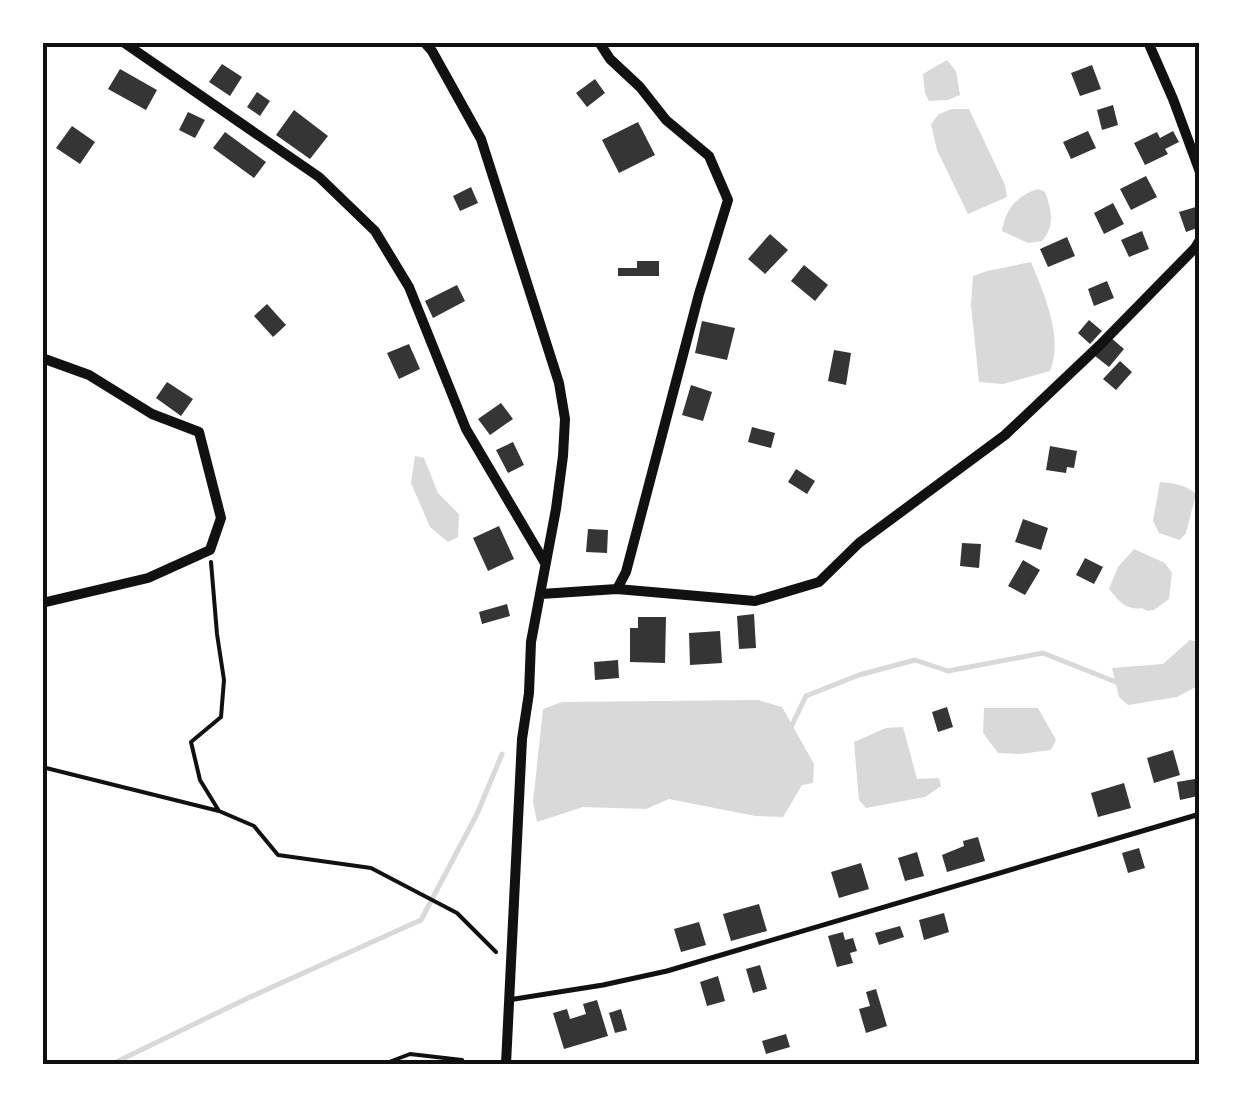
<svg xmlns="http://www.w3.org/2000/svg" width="1242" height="1107" viewBox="0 0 1242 1107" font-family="'Roboto Condensed',sans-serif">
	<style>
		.water { fill: #d9d9d9 }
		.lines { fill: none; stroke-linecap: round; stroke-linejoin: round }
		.stream { stroke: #d9d9d9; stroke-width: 5 }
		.building { fill: #353535 }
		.path { stroke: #111; stroke-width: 4 }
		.service { stroke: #111; stroke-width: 5 }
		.minor { stroke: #111; stroke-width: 10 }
		.neatline { fill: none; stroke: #111; stroke-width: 4 }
	</style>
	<rect width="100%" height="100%" fill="#fff"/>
	<path class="water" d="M947,60L956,71L960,95L948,100L929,101L925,93L923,74Z
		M952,109H969L1005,185L1007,197L968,214L937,150L931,124L939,114Z
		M1038,189L1045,192C1052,210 1055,226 1042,241L1028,243L1002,231C1005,210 1017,195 1038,189Z
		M1031,262C1044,294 1064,338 1050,371L1003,384L979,382L971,305L973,276L987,271Z
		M415,456L424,458L438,493L459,514L458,537L448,542L430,527L411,483Z
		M1160,482C1174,483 1186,485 1196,494L1186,533L1180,540L1159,533L1153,521Z
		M1134,549L1165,563L1172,573L1169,599L1154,610L1147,611L1142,608C1125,611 1119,600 1109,589L1118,567Z
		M1190,640L1199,642V685L1177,697L1128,705L1119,697L1112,668L1163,664Z
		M758,700L782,707L814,764L813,783L802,785L783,817L755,816L669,799L646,809L583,807L537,822L533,802L543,709L562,702Z
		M984,708H1038L1056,740L1051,750L1020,754L998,753L983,733Z
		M903,727L917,779L939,778L941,786L925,797L866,808L859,800L854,742L886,728Z"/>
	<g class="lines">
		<path class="stream" d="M791,727L806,696L859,675L915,660L948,671L1043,653L1116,682L1120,680
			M112,1064L248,998L421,920L477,814L502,754"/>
	</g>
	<path class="building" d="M222,64L242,77L230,96L209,82Z
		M1092,65L1101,89L1080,96L1071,73Z
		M120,69L157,90L146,110L108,89Z
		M595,79L605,93L587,107L576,93Z
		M257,92L270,101L260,116L247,107Z
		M1113,105L1118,125L1102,130L1097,110Z
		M294,110L328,136L310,159L276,135Z
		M188,112L205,120L195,138L179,130Z
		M638,122L655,155L619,173L602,140Z
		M72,126L95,142L80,164L56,148Z
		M1088,131L1096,148L1071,159L1063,142Z
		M1173,131L1179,142L1165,149L1168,154L1145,165L1134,143L1157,132L1160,138Z
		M225,132L266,162L254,178L213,148Z
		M1146,176L1157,197L1131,210L1120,189Z
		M471,187L478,203L460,211L453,196Z
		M1113,203L1124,224L1104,234L1094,213Z
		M1199,206L1200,227L1186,232L1179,212Z
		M1142,231L1149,249L1129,257L1121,240Z
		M770,234L788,250L765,274L748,259Z
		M1067,237L1075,256L1048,267L1040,249Z
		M637,261H659V276H618V268H637Z
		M804,265L828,285L815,301L791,281Z
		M1107,281L1114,298L1094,306L1088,289Z
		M457,285L465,301L433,318L425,301Z
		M267,304L286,325L273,337L254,316Z
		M1089,320L1102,331L1090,344L1078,333Z
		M702,321L735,328L727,360L695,353Z
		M1110,337L1124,349L1109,367L1095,356Z
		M409,344L420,369L399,379L387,353Z
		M834,350L851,353L846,385L828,381Z
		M1120,361L1132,372L1116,390L1103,379Z
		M167,382L193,399L181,416L156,398Z
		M691,385L712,392L703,421L682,415Z
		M501,403L513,419L490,435L478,419Z
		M752,427L775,433L771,448L748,442Z
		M513,442L524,465L508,473L496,450Z
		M1050,446L1077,451L1074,468L1067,467L1066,473L1046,470Z
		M796,469L815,481L807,494L788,482Z
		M1023,519L1048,528L1041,550L1015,542Z
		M499,526L514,559L488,571L473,538Z
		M588,529L608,530L607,553L586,552Z
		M962,543L981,544L979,568L960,566Z
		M1085,558L1103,567L1094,584L1076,575Z
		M1023,560L1040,570L1025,595L1008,586Z
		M507,604L510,616L482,624L479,612Z
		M754,614L756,648L739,649L737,616Z
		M638,617H666L665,663L630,662V628H638Z
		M720,631L722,663L690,665L689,633Z
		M618,660L619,678L595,680L594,662Z
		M947,707L953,727L938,732L932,712Z
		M1173,750L1180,775L1154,783L1147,758Z
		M1195,779L1198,796L1180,800L1177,782Z
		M1124,783L1131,808L1098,817L1091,793Z
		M978,837L985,861L947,872L942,855L964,846L963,841Z
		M1139,848L1145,868L1128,873L1122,853Z
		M917,852L924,876L905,881L898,858Z
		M861,863L869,889L839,898L831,872Z
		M759,904L767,931L731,941L723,914Z
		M944,913L949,932L924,940L919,920Z
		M699,922L706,945L681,952L674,929Z
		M900,926L904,937L879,945L875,933Z
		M843,932L845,940L853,938L857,951L850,953L853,963L837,967L828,936Z
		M760,965L767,989L753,993L746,969Z
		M718,976L725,1001L707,1006L700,982Z
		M876,989L887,1026L866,1033L859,1009L870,1006L866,992Z
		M597,1000L608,1036L564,1049L553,1013L567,1009L570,1019L586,1014L583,1004Z
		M621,1009L627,1030L615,1033L609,1013Z
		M786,1034L790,1047L766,1054L762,1041Z"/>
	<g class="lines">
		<path class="path" d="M211,562L217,634L224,680L221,717L191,742L200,780L219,811
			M42,767L219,811L254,826L278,855L371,868L457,913L496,952
			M384,1064L410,1054L462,1060L464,1064"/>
		<path class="service" d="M508,1000L603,985L667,971L1200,814"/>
		<path class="minor" d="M123,42L319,177L375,231L409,287L466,429L545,563
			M424,42L432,51L481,139L559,383L565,419L563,456L556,509L531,642L529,693L522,739L506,1064
			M599,42L610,59L640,87L666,120L709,156L728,200L699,294L626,572L617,589
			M1148,42L1173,99L1200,172
			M42,358L89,375L152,414L199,432L221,518L210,550L148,578L42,603
			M541,594L617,589L755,601L819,582L859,543L1005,435L1099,346L1195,248L1200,240"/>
	</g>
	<rect width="1242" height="1107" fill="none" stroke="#ffffff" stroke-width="90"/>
	<rect x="45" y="45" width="1152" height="1017" class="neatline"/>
</svg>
